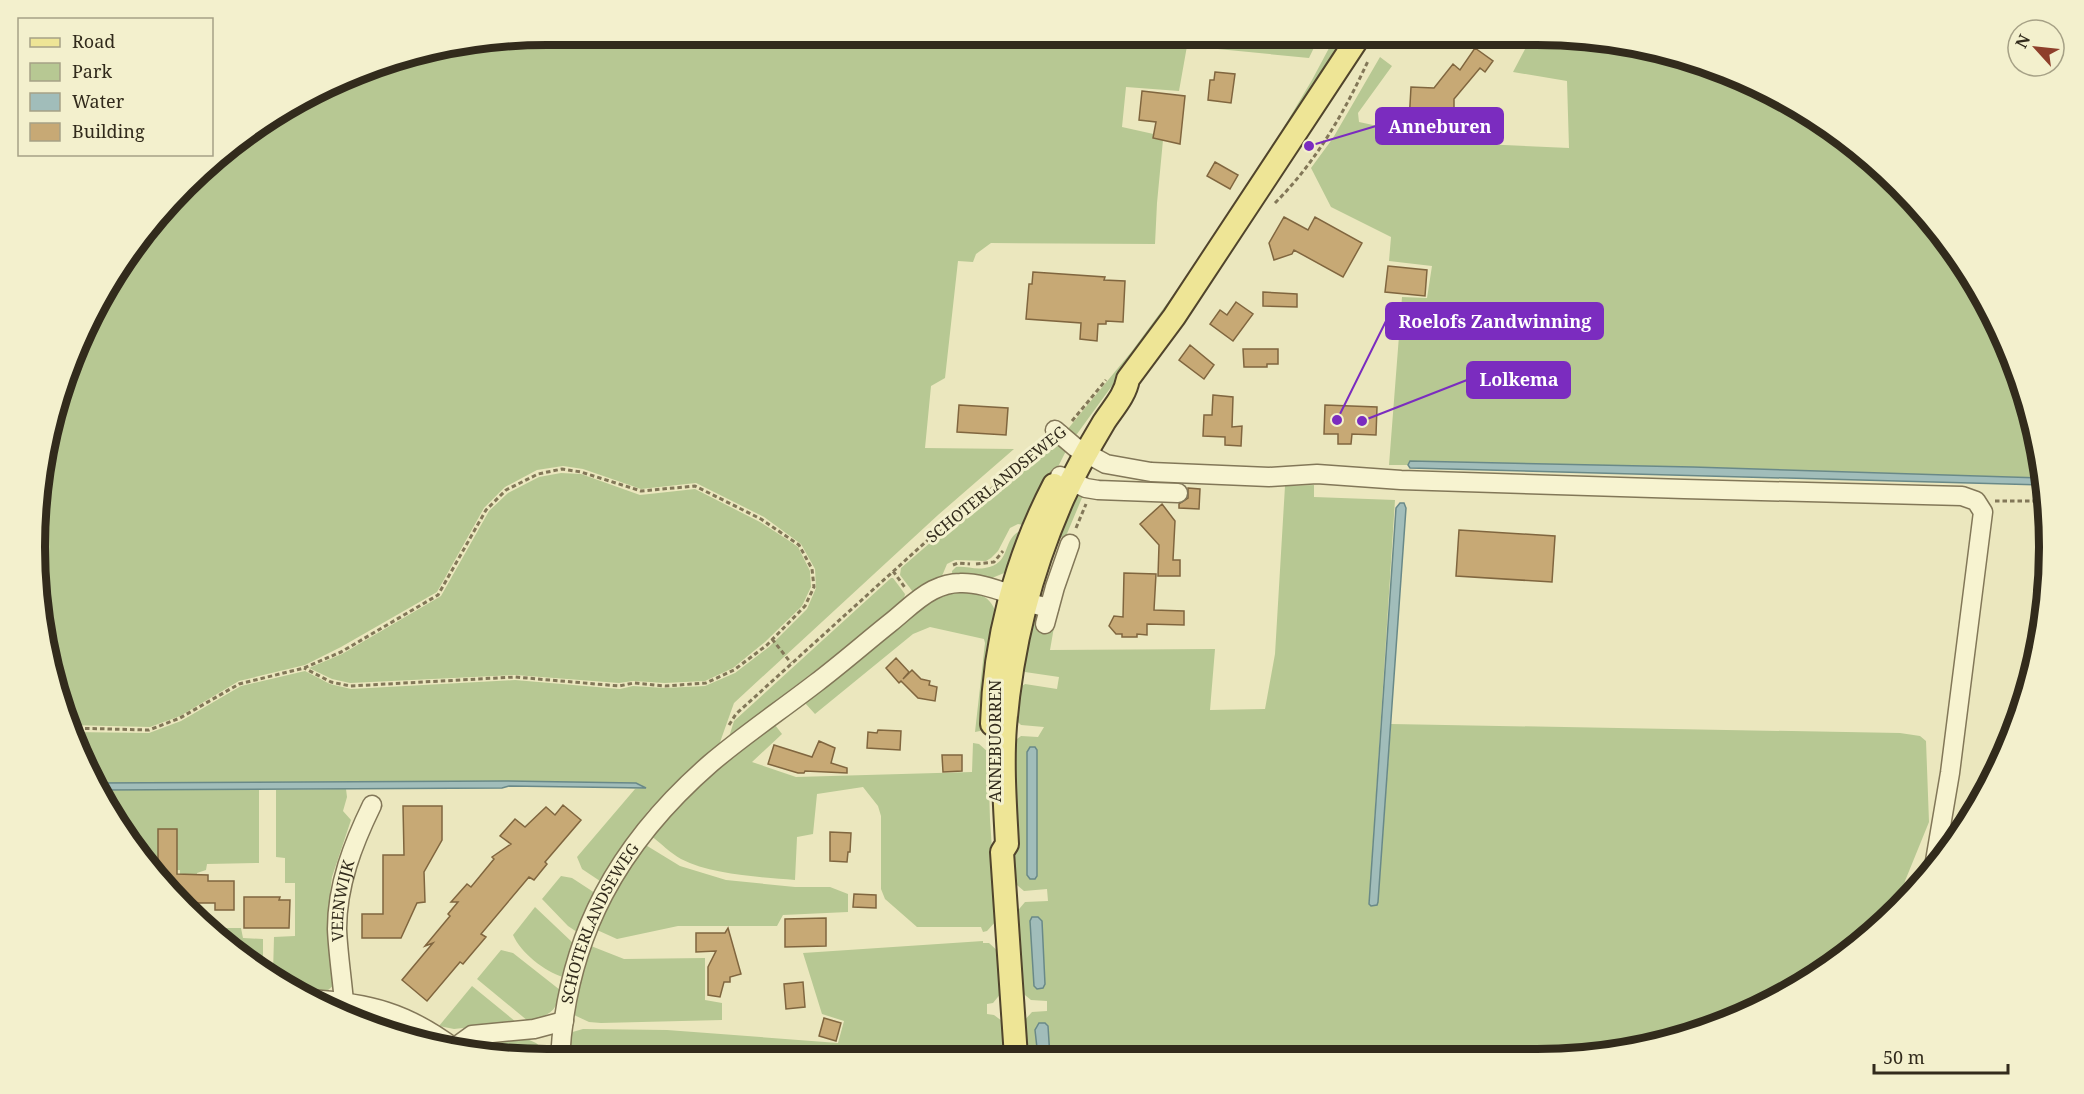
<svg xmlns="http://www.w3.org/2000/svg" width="2084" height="1094" viewBox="0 0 2084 1094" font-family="'Noto Serif',serif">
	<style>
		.green { fill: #b7c893; fill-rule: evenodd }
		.water { fill: #a1bdba; stroke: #698988; stroke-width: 1.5 }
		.building { fill: #c7a975; stroke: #80663f; stroke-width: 1.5 }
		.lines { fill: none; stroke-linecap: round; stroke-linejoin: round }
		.minor-casing { stroke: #827758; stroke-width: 21 }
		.major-casing { stroke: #50442c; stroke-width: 26 }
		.path { stroke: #827758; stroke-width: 3; stroke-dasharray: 4.5 3; stroke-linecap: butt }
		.minor { stroke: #f7f3d0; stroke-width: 18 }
		.major { stroke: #eee596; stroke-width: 22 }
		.labels { text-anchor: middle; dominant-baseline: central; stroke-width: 6; stroke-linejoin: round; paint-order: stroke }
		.street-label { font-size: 16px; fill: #322b1c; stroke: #f3f0cd }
		.rim { fill: none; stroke: #322b1c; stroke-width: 8 }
		.leader { fill: none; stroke: #7b2cbf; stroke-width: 2 }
		.callout-dot { fill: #7b2cbf; stroke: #f3f0cd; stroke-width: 2 }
		.callout { fill: #7b2cbf; stroke: #7b2cbf; stroke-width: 2 }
		.callout-label { font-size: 18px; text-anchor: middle; font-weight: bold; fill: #fff }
	</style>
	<rect width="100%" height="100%" fill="#ebe7be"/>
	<path class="green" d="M547,35H1320L1309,58L1187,46L1179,91L1126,87L1122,127L1158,135L1163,140L1157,203L1155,244L991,243L976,254L973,262L958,261L945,378L931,386L925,448L1014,449L938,515L734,703L719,745L683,776L648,811L617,855L600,881L582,869L577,857L635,789H644L504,781L95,783L74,743L71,732L149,733L181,721L241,686L305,671L330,684L351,689L515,680L620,689L633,686L665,688L705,686L735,673L769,647L807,609L816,588L815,569L801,544L764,517L696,483L641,489L583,469L563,466L537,470L505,487L484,508L437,592L341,647L305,665L239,681L180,716L150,727L69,725L36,581L52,415L121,263L235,141L382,62Z
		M1336,35H1349L1282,139L1278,137L1312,80Z
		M1532,36H1570L1670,52L1764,88L1849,141L1923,209L1981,291L2022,383L2045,478L1693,467L1410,461L1408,465H1389L1402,297L1427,298L1432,266L1389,261L1391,237L1331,207L1311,168L1333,138L1380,57L1392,66L1358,113L1359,122L1373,125L1459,128L1460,143L1569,148L1567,81L1513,72Z
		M1194,267L1196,270L1077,434L1075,435L1067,430L1132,351Z
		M1058,439L1067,449L1028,526L1018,524L1010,528L998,551L991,558L986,561L955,560L947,564L942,576L913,592L900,575L901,568L975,504Z
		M561,473L581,474L640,495L695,489L760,522L788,540L798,547L810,571L811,587L802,606L765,642L733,668L705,681L665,683L633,681L619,683L515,675L350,683L332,679L309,668L342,654L441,596L489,511L508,493L539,477Z
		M1314,485V497L1395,500L1369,904L1371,906L1378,902L1391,724L1900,733L1920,736L1926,741L1929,822L1905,881L1901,905L1849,954L1733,1021L1604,1055L1050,1057L1048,1026L1045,1023H1039L1035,1030L1038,1057H1024L1022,1023L1032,1012L1047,1011V1001L1031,1000L1020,991L1014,915L1025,902L1048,901L1047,889L1024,891L1012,881L1008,746L1021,736L1038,737L1044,727L1021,725L1010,714L1012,693L1025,684L1057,689L1059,677L1025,672L1017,661L1026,616L1039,612V623L1054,627L1050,650L1215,649L1210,710L1265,709L1275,654L1285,486ZM1035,747L1037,750V876L1035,879H1030L1027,875V752Z
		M1070,492L1084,493L1066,536L1059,538Z
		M1018,532H1021L1009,571L992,578L952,576V571L956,567C966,566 975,570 985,568C1011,564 1002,542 1018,532Z
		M891,578H893L905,594L903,603L729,737L734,721Z
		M954,592C978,592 991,593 998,619L987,724L980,731L975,732L985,643L984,639L930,627L913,634L815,714L805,703L935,597Z
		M775,725L782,734L752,762L796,777L972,772L973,743L979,744L988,752L990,820L997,920L987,931L983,932L981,927H917L885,899L881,889V816L878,806L863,787L817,794L813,834L797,837L795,880C761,877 712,875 681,859C670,853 661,843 651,836C688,793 730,758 775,725Z
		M346,789L347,797L343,811L351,820L332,877L328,911L334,984C316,1008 290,985 273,973L274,937L295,936V883H285V858L276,857V790Z
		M99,790H259V863L207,864L206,870L197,873L196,918L180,904V870L153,871L121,832Z
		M644,844L680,866L726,880L795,887H830L848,894V912L783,915L777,926H678L617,939L597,930L622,880Z
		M561,876L572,878L595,893L577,932L568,926L542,899Z
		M535,907L573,943L563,977C544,971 521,953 513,935Z
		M226,928H241L243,938L263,939V966L226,939Z
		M983,941V943H989L1000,953L1002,992L993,1003L987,1004V1014L994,1015L1006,1024L1007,1057H994L993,1050L991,1048L985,1051L986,1057L567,1058L569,1033L583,1029L667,1030L838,1043L844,1021L822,1014L803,953Z
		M591,946L624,959L705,958V1000L722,1003V1020L601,1023L589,1022L574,1015L582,974Z
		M501,950L513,953L560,990C557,1013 549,1015 528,1021L477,979Z
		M472,986L516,1022L454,1029L439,1026Z
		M323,1008L372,1015L425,1034L394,1035Z
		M525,1038L536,1043L554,1058H524V1055L495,1050L477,1052L463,1050L480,1041Z"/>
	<path class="water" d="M1410,461L1693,467L2045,478V485L1410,468L1408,465Z
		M1400,503H1404L1406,508L1378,902L1377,905L1371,906L1369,904L1396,508Z
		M1030,747H1035L1037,750V876L1035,879H1030L1027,875V752Z
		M504,781L636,783L646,788L509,786L502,788L99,790L95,783Z
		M1032,917H1038L1042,921L1045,984L1043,988L1037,989L1034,986L1030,921Z
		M1039,1023H1045L1048,1026L1050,1057H1038L1035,1030Z"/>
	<path class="building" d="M1475,48L1493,61L1485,72L1480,68L1454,99V111L1442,117L1441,125L1409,123L1411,87L1434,88L1453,64L1460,70Z
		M1215,72L1235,74L1231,103L1208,100L1210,80H1214Z
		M1142,91L1185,96L1180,144L1153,138L1156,122L1139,120Z
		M1215,162L1238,175L1230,189L1207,176Z
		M1284,217L1308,230L1315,217L1362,243L1343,277L1294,250L1292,254L1274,260L1269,243Z
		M1388,266L1427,270L1425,296L1385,292Z
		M1033,272L1105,277L1104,280L1125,281L1123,322L1106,321V324H1098L1097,341L1080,339L1081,323L1026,319L1029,284H1032Z
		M1263,292L1297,294V307L1263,306Z
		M1236,302L1253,314L1233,341L1210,324L1220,310L1227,315Z
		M1190,345L1214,365L1204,379L1179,360Z
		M1243,349H1278V364H1267V367H1244Z
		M1213,395L1233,397L1232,427L1242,426L1241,446L1225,445V437L1203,436L1204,415H1212Z
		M959,405L1008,408L1006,435L957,432Z
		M1325,405L1377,407L1376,435L1352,434L1351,444H1338V434H1324Z
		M1188,488L1200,489L1199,509L1179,508V504L1188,498Z
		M1162,504L1175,521L1173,560H1180V576H1158L1159,545L1140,524Z
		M1459,530L1555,536L1552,582L1456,576Z
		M1124,573L1156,574L1154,610L1184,611V625L1147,624V635L1137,634V637H1122V634H1116L1109,626L1114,616L1123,617Z
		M896,658L909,672L903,679L912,670L921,679L930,681L929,685L937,687L935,701L918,698L901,681L899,683L886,668Z
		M878,730L901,731L900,750L867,748L868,732L877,733Z
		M819,741L835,748L831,763L847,768V773L805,771L804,773H798L768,764L774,745L812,757Z
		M942,755H962V771L943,772Z
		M563,805L581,820L545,862L547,864L534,880L529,877L481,934L486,937L474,951L463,964L460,962L427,1001L402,980L433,943L425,946L450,916L448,914L458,902H451L467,884L471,887L494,859L492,857L511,844L500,836L515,819L525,827L546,807L555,815Z
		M403,806H442V840L424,872L425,902L417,903L401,938H362V914H383V855H404Z
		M158,829H177V874L208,875V881H234V910H215V903H179L158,877Z
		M830,832L851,833L850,852H848L847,862L830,861Z
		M854,894L876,895V908L853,907Z
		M244,897H280L279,900H290L289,928H244Z
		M826,918V946L785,947V919Z
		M728,928L741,974L730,977V982H724L720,997L708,995V967L716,951L696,952V933H725Z
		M803,982L805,1007L786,1009L784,984Z
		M824,1018L841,1023L836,1041L819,1036Z"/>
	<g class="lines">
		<defs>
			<g id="minor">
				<path d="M1055,430L1075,447L1106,464L1151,472L1269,477L1317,474L1401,480L1684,489L1962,496L1976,501L1983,512L1950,773L1934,867"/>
				<path d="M1060,476L1086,488L1098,490L1178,493"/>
				<path d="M1045,624L1055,587L1070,544"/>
				<path d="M310,999C369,1003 406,1012 454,1048L472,1035L534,1029L564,1021"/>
				<path id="s1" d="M344,1002C342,978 338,953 337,929C337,885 353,844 372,805"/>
				<path id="s2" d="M560,1058C567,935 619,843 711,763C744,735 781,710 816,683C841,664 865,643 890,623C904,612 917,598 933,590C941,586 951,583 960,583C981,582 1005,593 1026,599L1029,603L1049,608"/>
			</g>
			<path id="major" d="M992,724C994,641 1016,558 1054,485
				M1016,1057L1002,852L1007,844C1005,805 1002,765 1005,726C1012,645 1030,573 1063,498C1075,472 1089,447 1104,422C1113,408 1125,396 1128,379L1174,317L1360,35"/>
		</defs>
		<use href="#minor" class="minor-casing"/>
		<use href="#major" class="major-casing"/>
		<path class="path" d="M1326,47L1332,35
			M1275,203C1316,162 1344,113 1368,61
			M1072,421L1106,380
			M1995,501H2046
			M1076,528L1086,504
			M976,564L994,562L1003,551
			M953,565L958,563L970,564
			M893,571L906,589
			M772,639L791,663
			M729,725L736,714L930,538L1045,446
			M70,728L149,730L180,718L239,684L304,668L341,652L438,595L486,510L506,490L538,474L562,469L581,472L641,491L695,486L761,519L799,545L812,569L814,587L805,606L767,645L734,670L706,683L665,686L634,683L619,686L515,677L350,686L331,682L304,668"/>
		<use href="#minor" class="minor"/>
		<use href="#major" class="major"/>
	</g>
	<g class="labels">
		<g class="street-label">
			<text transform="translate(996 484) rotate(-39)">SCHOTERLANDSEWEG</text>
			<text transform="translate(995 741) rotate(-90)">ANNEBUORREN</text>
			<text stroke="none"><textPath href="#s1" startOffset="102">VEENWIJK</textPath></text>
			<text stroke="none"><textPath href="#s2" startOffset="142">SCHOTERLANDSEWEG</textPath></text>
		</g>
	</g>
	<path d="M0 0H2084V1094H0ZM547 45H1537A502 502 0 0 1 2039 547V547A502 502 0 0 1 1537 1049H547A502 502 0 0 1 45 547V547A502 502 0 0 1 547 45Z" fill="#f3f0cd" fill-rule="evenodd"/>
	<path class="rim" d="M547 45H1537A502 502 0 0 1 2039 547V547A502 502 0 0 1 1537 1049H547A502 502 0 0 1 45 547V547A502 502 0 0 1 547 45Z"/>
	<path class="leader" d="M1309 146L1376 126M1337 420L1386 321M1362 421L1467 380"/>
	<g class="callout-dot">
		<circle cx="1309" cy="146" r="6"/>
		<circle cx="1337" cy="420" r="6"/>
		<circle cx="1362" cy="421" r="6"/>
	</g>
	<g class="callout">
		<rect x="1376" y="108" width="127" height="36" rx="6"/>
		<rect x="1386" y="303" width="217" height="36" rx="6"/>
		<rect x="1467" y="362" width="103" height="36" rx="6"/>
	</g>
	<g class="callout-label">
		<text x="1440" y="133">Anneburen</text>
		<text x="1495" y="328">Roelofs Zandwinning</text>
		<text x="1519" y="386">Lolkema</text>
	</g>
	<rect x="18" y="18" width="195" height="138" fill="#f3f0cd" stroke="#a6a186" stroke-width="1.5"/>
	<rect x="30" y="38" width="30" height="9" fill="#eee596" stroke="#a6a186" stroke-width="1.5"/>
	<text x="72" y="48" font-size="18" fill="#322b1c">Road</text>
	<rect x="30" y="63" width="30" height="18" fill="#b7c893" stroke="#a6a186" stroke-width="1.5"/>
	<text x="72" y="78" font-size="18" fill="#322b1c">Park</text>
	<rect x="30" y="93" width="30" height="18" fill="#a1bdba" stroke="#a6a186" stroke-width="1.5"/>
	<text x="72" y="108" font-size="18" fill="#322b1c">Water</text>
	<rect x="30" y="123" width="30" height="18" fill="#c7a975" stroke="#a6a186" stroke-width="1.5"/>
	<text x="72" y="138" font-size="18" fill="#322b1c">Building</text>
	<g transform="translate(2036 48) rotate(297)"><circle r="28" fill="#f3f0cd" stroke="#a6a186" stroke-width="1.5"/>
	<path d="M0-4.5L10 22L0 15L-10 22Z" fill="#8e3f2b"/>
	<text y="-9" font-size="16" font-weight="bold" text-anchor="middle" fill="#322b1c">N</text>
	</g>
	<path d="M1874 1064v9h134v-9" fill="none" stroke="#322b1c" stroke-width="3"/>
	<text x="1883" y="1064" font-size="18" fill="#322b1c" stroke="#f3f0cd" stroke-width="4.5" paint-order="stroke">50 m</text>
</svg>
